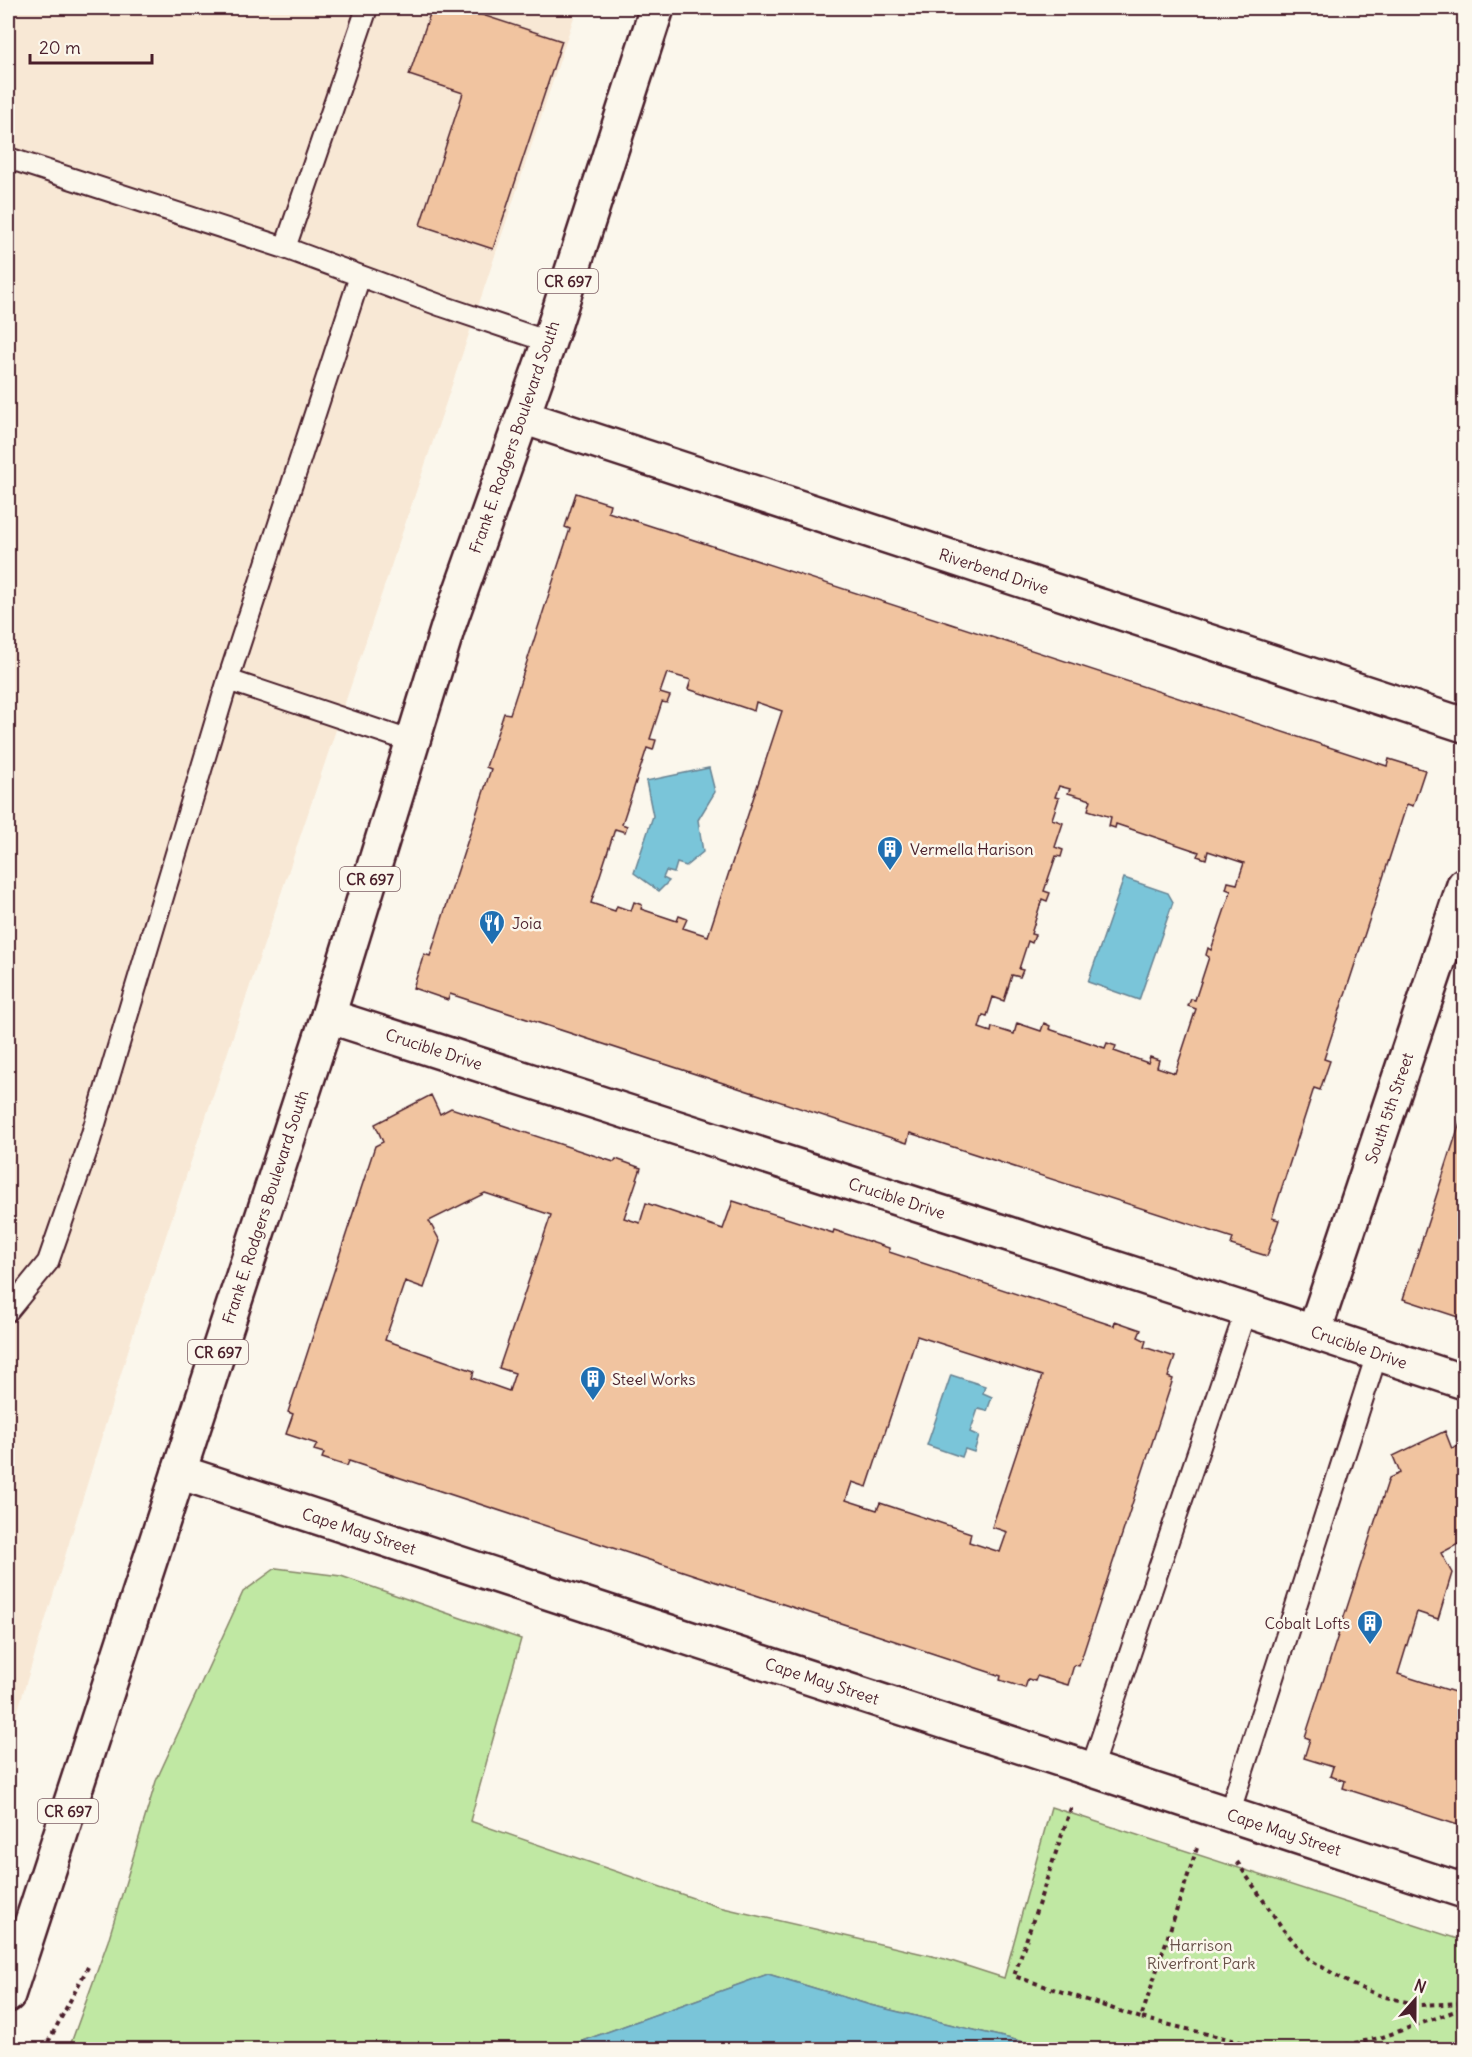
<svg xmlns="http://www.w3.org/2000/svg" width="1472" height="2057" viewBox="0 0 1472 2057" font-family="Delius,sans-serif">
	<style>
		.built { fill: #f8e8d5 }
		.green { fill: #c0e8a3; stroke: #858467; stroke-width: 1.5 }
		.water { fill: #7ac5d9; stroke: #678393; stroke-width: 1.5 }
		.building { fill: #f1c4a0; stroke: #4a1f2b; stroke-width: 1.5; fill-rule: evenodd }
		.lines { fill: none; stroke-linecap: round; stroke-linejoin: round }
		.lane-casing { stroke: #4a1f2b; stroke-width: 24 }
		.street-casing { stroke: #4a1f2b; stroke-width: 38 }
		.primary-casing { stroke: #4a1f2b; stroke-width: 38 }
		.path { stroke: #4a1f2b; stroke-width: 4; stroke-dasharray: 4.5 4.5; stroke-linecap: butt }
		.lane { stroke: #fbf7ec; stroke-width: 20 }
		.street { stroke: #fbf7ec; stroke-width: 33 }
		.primary { stroke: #fbf7ec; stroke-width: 33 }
		.labels { text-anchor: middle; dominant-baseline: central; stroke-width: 5; stroke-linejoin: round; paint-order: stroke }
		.shield { fill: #fbf7ec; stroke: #7f6065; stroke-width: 1.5 }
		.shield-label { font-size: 15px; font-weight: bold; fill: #4a1f2b }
		.street-label { font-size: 16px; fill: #4a1f2b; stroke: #fbf7ec }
		.poi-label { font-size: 16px; fill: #4a1f2b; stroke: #fbf7ec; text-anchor: start }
		.park-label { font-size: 16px; fill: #685149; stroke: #fbf7ec }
	</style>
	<rect width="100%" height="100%" fill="#fbf7ec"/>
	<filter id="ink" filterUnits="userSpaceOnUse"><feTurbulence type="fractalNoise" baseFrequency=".0167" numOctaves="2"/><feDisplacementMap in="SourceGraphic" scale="12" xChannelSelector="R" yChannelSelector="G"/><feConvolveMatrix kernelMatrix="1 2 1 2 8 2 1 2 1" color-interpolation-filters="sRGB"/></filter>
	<g filter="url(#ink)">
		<path class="built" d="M8,8H577L467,340L135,1328L8,1742Z"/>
		<path class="green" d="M276,1568L341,1576L521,1639L470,1821L719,1907L945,1959L1004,1978L1051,1807L1464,1941V2049H1048L1028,2043L870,2005L768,1974L560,2049L224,2050L71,2043L108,1941L156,1781L243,1592Z"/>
		<path class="water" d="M709,768L715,792L698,820L703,852L686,866L677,863L674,873L666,871L663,878L669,881L659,891L634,873L653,816L646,781Z
			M1124,878L1168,893L1173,902L1139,1000L1088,982Z
			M951,1375L985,1386L983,1393L992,1397L987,1411L978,1409L970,1432L979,1436L974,1452L965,1449L962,1457L927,1445Z
			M768,1974L870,2005L1028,2043L1048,2049H560Z
			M71,2043L224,2049H68Z"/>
		<path class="building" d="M432,8H461L562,41L493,249L420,225L463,93L409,75Z
			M576,493L610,504L608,512L1387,766L1389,759L1425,770L1413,806L1407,804L1324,1059L1330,1061L1320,1090L1314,1088L1272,1218L1279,1220L1267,1256L1231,1245L1233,1238L910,1133L907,1143L450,994L448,1000L413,988L424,954L430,956L491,769L486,767L504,713L510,714L570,529L565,527ZM667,673L691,680L688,689L754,711L756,702L782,711L708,936L683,928L687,919L679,916L677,921L641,909L642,905L634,902L631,911L617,906L615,911L591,903L615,829L625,832L627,826L622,824L647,748L653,750L656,740L650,739L662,702L667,703L670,696L660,693ZM1059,786L1070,789L1068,793L1091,800L1088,810L1111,817L1109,826L1115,828L1116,824L1199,852L1197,856L1206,859L1208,851L1244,863L1237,884L1228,882L1226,889L1231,891L1211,950L1208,948L1206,955L1209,957L1195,1000L1191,999L1188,1006L1196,1009L1175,1073L1157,1067L1159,1060L1150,1057L1148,1063L1114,1051L1116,1046L1107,1043L1105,1048L1049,1029L1050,1026L1044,1023L1041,1031L1017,1023L1014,1034L992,1027L991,1032L979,1028L983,1015L987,1016L993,997L1004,1001L1012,975L1020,977L1023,970L1019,969L1028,941L1032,943L1035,935L1031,934L1042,899L1047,901L1050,893L1044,891L1056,856L1061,857L1063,850L1055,847L1063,823L1052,819L1059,798L1055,797Z
			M431,1095L440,1114L451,1108L614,1162L616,1159L641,1168L624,1218L640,1223L646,1203L723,1229L733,1201L833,1233L834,1230L889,1248V1252L1114,1326L1115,1321L1141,1330L1138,1337L1146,1341L1144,1347L1175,1357L1168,1377L1173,1379L1079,1666L1074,1665L1068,1685L1037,1676L1035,1681L1028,1679L1025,1688L1000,1680L1001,1676L349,1461L347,1466L322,1458L324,1453L314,1450L317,1444L286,1434L293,1414L288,1412L375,1146L383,1142L375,1124ZM485,1193L551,1215L499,1368L515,1373L509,1391L472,1378L474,1371L385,1340L405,1281L424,1288L440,1241L429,1221ZM917,1336L1042,1376L992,1527L1007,1532L1000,1552L969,1542L971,1533L880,1503L877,1510L846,1500L852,1482L867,1487Z
			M1464,1110V1319L1403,1299Z
			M1445,1431L1452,1449L1464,1443V1541L1441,1553L1452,1573L1438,1619L1417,1612L1398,1674L1464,1695V1827L1343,1788L1345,1781L1330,1776L1333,1767L1304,1758L1310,1739L1305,1737L1389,1478L1400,1473L1393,1456Z"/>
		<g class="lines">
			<defs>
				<path id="lane" d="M367,8L285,248L442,306L549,342
					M8,158L285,248
					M228,680L413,742
					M8,1311L48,1262L88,1147L228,680L360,276
					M1091,1769L1246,1310
					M1229,1814L1377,1354"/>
				<path id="street" d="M523,417L1464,725
					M328,1016L1246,1310L1464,1382
					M1314,1332L1464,885
					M179,1472L1464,1891"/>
				<path id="primary" d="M8,1995L328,1016L448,627L549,342L657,8"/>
			</defs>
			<use href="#lane" class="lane-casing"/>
			<use href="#street" class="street-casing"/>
			<use href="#primary" class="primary-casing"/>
			<path class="path" d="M1071,1808L1014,1976L1141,2018
				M1197,1848L1141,2018L1274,2050
				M1237,1862L1283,1929L1310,1960L1353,1985L1385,1997L1420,2005L1464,2003
				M44,2050L88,1967
				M1319,2050L1380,2038L1464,2008"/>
			<use href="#lane" class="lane"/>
			<use href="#street" class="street"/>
			<use href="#primary" class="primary"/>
		</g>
	</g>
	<defs>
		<symbol id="building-pin" viewBox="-11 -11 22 30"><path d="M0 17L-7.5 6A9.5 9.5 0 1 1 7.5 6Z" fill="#1f6fb2" stroke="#fbf7ec"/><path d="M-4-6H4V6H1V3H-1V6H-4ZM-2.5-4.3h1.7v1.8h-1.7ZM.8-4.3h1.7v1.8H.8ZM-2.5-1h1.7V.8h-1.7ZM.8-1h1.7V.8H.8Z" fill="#fff"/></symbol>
		<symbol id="restaurant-pin" viewBox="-11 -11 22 30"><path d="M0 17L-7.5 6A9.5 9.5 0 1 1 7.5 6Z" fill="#1f6fb2" stroke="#fbf7ec"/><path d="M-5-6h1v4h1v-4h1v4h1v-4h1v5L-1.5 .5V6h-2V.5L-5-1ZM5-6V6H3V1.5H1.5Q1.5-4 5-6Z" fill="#fff"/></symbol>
	</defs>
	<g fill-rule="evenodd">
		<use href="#building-pin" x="875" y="834" width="30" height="40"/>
		<use href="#restaurant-pin" x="477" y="908" width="30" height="40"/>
		<use href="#building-pin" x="578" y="1364" width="30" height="40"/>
		<use href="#building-pin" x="1355" y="1608" width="30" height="40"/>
	</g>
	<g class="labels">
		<g class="shield">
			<rect x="538" y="269" width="60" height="24" rx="4.5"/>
			<rect x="340" y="867" width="60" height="24" rx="4.5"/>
			<rect x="188" y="1340" width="60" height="24" rx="4.5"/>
			<rect x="38" y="1799" width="60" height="24" rx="4.5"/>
		</g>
		<g class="shield-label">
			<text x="568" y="281">CR 697</text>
			<text x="370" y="879">CR 697</text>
			<text x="218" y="1352">CR 697</text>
			<text x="68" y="1811">CR 697</text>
		</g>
		<g class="street-label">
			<text transform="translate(514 437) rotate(-71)">Frank E. Rodgers Boulevard South</text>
			<text transform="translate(994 571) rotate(18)">Riverbend Drive</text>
			<text transform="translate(434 1049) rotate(18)">Crucible Drive</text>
			<text transform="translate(1389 1108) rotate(-71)">South 5th Street</text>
			<text transform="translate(897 1198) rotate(18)">Crucible Drive</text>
			<text transform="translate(265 1207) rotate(-72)">Frank E. Rodgers Boulevard South</text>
			<text transform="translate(1359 1347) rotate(19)">Crucible Drive</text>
			<text transform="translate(359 1531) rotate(18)">Cape May Street</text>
			<text transform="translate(822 1681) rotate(18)">Cape May Street</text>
			<text transform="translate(1284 1832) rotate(18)">Cape May Street</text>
		</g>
		<g class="poi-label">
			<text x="910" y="849">Vermella Harison</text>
			<text x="512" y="923">Joia</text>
			<text x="612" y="1379">Steel Works</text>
			<text x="1350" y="1623" text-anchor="end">Cobalt Lofts</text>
		</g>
		<g class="park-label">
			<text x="1201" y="1945">Harrison<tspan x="1201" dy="18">Riverfront Park</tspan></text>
		</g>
	</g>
	<rect width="1472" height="2057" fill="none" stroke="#fbf7ec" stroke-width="30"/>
	<rect x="15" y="15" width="1442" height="2027" fill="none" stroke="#4a1f2b" stroke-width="2" filter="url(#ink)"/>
	<g transform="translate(1415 2000) rotate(21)" stroke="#fbf7ec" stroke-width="4.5" paint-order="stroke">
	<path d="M0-4.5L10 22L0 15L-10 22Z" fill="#4a1f2b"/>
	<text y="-9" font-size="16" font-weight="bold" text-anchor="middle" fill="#4a1f2b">N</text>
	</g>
	<path d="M30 54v9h122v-9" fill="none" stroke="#4a1f2b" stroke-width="3"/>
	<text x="39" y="54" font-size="18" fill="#4a1f2b" stroke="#fbf7ec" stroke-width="4.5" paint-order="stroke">20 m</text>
</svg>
